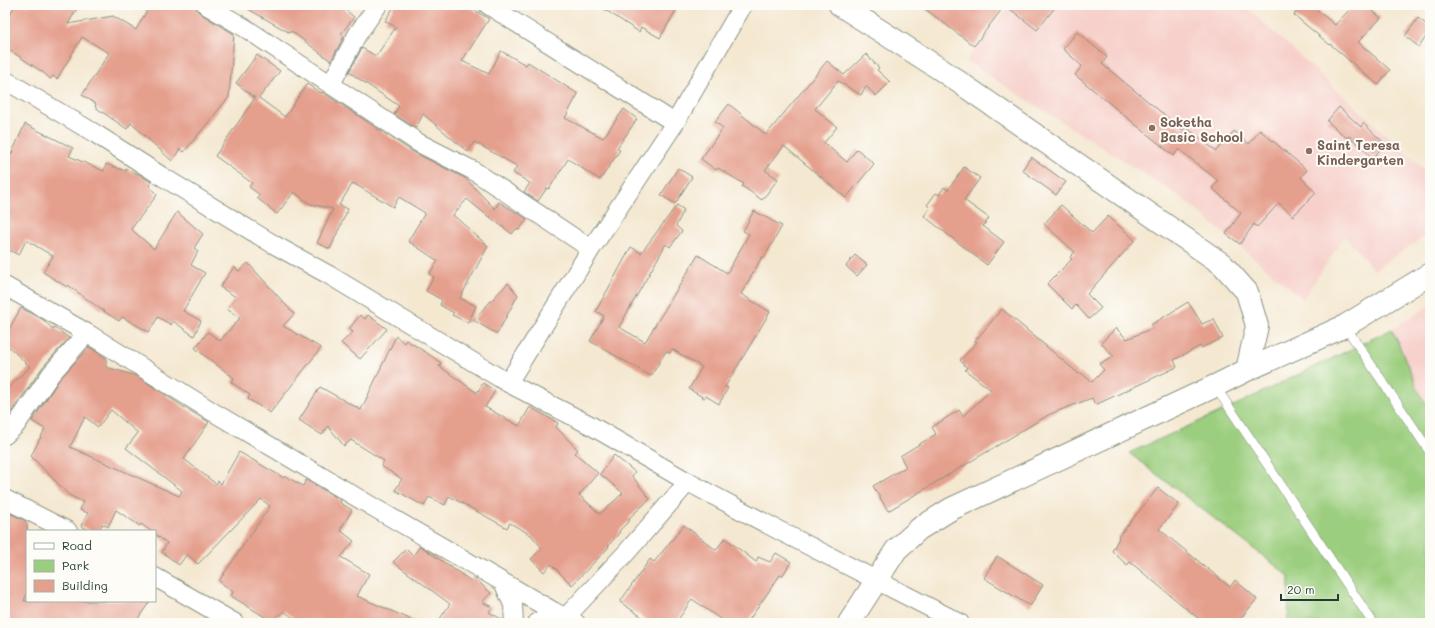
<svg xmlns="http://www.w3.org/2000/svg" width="1435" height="628" viewBox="0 0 1435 628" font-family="Mali,sans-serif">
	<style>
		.built { fill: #f7d0cb }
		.green { fill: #9bce7e; stroke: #5d8659 }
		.building { fill: #e59f8d; fill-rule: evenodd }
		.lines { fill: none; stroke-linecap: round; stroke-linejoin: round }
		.service-casing { stroke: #8a9282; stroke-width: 10 }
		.minor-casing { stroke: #8a9282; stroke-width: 20 }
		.tertiary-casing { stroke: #8a9282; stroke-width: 24 }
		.service { stroke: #fff; stroke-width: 9 }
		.minor { stroke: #fff; stroke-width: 18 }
		.tertiary { stroke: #fff; stroke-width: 22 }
		.education-dot { fill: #8d6e63; stroke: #fdfcf7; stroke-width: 1.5 }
		.labels { text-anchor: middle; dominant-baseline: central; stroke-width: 4; stroke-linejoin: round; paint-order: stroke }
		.education-label { font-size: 13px; font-weight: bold; fill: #785e54; stroke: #fdfcf7; text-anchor: start }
	</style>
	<rect width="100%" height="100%" fill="#fdfcf7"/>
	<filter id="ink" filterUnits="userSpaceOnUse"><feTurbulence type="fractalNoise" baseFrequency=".025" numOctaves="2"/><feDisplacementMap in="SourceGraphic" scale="8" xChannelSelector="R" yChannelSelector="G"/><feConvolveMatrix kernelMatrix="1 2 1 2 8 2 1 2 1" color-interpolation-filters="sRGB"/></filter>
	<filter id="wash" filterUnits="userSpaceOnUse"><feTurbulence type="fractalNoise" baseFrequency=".012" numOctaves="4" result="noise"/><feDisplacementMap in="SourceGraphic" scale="16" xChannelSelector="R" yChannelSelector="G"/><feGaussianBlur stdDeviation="0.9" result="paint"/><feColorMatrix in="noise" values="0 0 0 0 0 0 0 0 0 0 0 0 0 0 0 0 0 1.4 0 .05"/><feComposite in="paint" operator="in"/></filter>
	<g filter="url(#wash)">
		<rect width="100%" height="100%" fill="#f4e8d1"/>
		<path class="built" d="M1011,5H1244L1430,175V233L1374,270L1345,236L1303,299L1179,196L966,61Z
			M1430,305V409L1421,396L1392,329Z"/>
		<path class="green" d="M1392,329L1421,396L1430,409V623H1288L1289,576L1129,453L1240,403Z"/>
		<g id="blocks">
			<path class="building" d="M15,5H79L68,24L113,16L136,30L150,5H196L197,10L201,14L234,34L229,97L184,152L180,149L172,161L131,123L127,129L95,107L96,104L82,95L109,53L82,37L57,79L53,76L50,79L44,73L5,47V23Z
				M241,5H340L354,17L341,34L344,36L331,61L291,31L290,33Z
				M395,5H466L489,19L462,61L489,74L501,51L526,65L528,62L578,94L565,118L603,138L624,109L637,119L617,148L620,150L600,180L568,159L549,189L547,188L538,201L524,192L530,183L513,173L517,166L474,142L468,152L423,114L416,128L394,114L399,106L349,72L362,48L376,56L396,27L385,21Z
				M598,5H679L660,38L641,27L639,32Z
				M920,5H963L971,11L976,5H1005L974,46Z
				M1005,5H1057L1037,30Z
				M1302,5H1311L1335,25L1354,5H1366L1381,18L1358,42L1390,70L1378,85L1330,44V45L1294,15Z
				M1418,18L1430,27V31L1419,47L1405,36Z
				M1077,32L1107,57L1102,64L1183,130L1186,127L1216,151L1234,131L1249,144L1260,130L1307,170L1301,177L1316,193L1293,216L1279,203L1257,227L1254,224L1240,244L1226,234L1241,213L1212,188L1218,181L1179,149L1174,156L1075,75L1082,66L1063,49Z
				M866,54L879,68L877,70L890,82L876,96L866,86L861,95L838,81L815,109L837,127L824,143L847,162L857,149L874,164L846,198L784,146L765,170L778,179L762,200L742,186L744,184L718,168L716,170L701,159L723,128L715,122L729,104L766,135L827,61L844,75Z
				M257,55L280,71L259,98L285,117L307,84L321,93L322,92L413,152L465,178L495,209L499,202L527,219L519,230L516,229L512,234L490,217L491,215L489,217L467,199L453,215L488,246L460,298L476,306L468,323L452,315L454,313L440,305L442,300L426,291L434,277L429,274L438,261L408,241L425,213L399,197L393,207L353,183L339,205L348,209L330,249L317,243L333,209L310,204L294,192L277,214L257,198L260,195L249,187L252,183L215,156L255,98L236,83Z
				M1339,107L1361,127L1363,123L1385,144L1373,158L1349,136L1347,138L1327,121Z
				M25,124L73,148L69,156L104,171L106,164L126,171V169L140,175L151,182L149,186L157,195L131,229L154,249L177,212L203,234L194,248L198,251L191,265L205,273L183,311L201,321L194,336L173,321L171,325L158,317L149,332L122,317L119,321L99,308L68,285L67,287L43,272L53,256L26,240L19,255L5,248V168Z
				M1031,157L1066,182L1056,195L1022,170Z
				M964,167L980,178L964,200L989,218L983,226L1004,242L987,265L924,216L930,208L927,205L936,193L939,195L944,187L948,190Z
				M678,168L692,177L675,204L661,195Z
				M677,205L684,210L676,226L682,231L670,247L666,244L619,327L645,342L698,255L727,273L749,234L743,231L754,211L782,226L764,258L762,257L741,294L770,312L725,387L728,388L719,404L706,396L704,398L689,389L702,367L672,349L670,353L666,351L651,376L590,341L604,316L596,311L631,247L641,253Z
				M1061,205L1092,233L1108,216L1135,240L1087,294L1101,308L1089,319L1076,305L1072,309L1047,284L1072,259L1070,257L1075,252L1044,224Z
				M855,255L867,265L857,276L846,266Z
				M248,263L294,314L283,326L321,348L270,413L248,399L250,395L231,382L234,378L195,348L208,332L220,341L240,318L227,309L236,297L220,287L234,267L239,271Z
				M508,283L518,295L497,334L473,320Z
				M1188,302L1202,324L1214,319L1223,338L1201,348L1200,346L1174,360L1177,367L1095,405L1092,398L1050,414L888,511L873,486L906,467L900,456L936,434L932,427L959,410L963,416L991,390L965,370L967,368L960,360L977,342L975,341L1002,309L1079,374L1081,373L1092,382L1104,370L1099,364L1114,357L1101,343L1116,328L1127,339L1153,328L1151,325Z
				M21,308L42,319L53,329L54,327L69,338L42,368L5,421V391L30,367L5,343V336Z
				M360,315L365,319L368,315L387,329L360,359L341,343L353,332L349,329Z
				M396,336L404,343L406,340L427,353L441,363L439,366L477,393L483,383L495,391L485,407L519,426L530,407L558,423L556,427L578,450L575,453L598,473L579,495L600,514L623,493L600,474L614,455L635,472L632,476L650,499L629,518L630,520L619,531L620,532L608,546L609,547L572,585L551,564L544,572L531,559L542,548L531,535L510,523L507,528L449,496L445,505L429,497L424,506L395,490L402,479L381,466L384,461L351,440L344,446L328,426L322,435L299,420L320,387L361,410Z
				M89,347L106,358V367L137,376L182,406L209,422L184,459L216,484L218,481L221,484L239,452L284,478L285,476L303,486L306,480L341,500L340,503L352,510L340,530L354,541L341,557L369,574L357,596L419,623H300L284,611L280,616L278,614L273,622L231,596L233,592L219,581L270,506L261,499L198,564L187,554L179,565L162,552L167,543L155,534V531H151L141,524L140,526L116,510L108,527L102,524L99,531H91L81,526L88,513L80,510L83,502L69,495L31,456L45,429L32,421L59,380ZM111,410L138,433L126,448L182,491L179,496L70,447L85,417L98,427Z
				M1158,488L1179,504L1159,529L1230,587L1235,580L1257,599L1237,623H1204L1130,562L1127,565L1112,551L1119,538L1118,537Z
				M5,511L24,520L27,524V593L24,601H150L135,623H5Z
				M684,525L716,550L725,538L756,562L758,557L770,562L776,553L791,562L782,576L780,575L747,623H726L692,599L676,623H651L620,602L650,559L654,562Z
				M420,546L471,581L474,577L484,587L491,593L482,602L492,607L489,612L503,620V623H437L450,604L393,562L406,549L413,556Z
				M997,556L1043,585L1030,606L984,578Z"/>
		</g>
	</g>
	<g filter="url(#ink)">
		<use href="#blocks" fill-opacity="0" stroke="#8a9282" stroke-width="1"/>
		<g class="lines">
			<defs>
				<path id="service" d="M1345,326L1430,452
					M1215,386L1373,623"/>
				<path id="minor" d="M206,5L245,28L419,143L474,171L591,249
					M488,5L675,123
					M5,80L96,134L163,177L273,244L329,275L508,383L590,425L688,482L780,531L960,623
					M331,84L357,35L378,5
					M5,286L87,333L213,412L373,507L553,611L576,623
					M508,383L591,249L675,123L743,5
					M5,435L16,425L51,374L87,333
					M5,499L68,531
					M155,577L235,623
					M503,582L513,605L514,623
					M566,617L626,553L688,482
					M537,623L553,611"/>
				<path id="tertiary" d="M840,5L940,69L1222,264L1247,292L1257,326L1247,370
					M849,623L896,550L919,529L951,509L1215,386L1247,370L1345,326L1430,274"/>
			</defs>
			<use href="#service" class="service-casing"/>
			<use href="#minor" class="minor-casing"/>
			<use href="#tertiary" class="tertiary-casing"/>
			<use href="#service" class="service"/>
			<use href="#minor" class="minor"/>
			<use href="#tertiary" class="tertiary"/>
		</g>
	</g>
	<g class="education-dot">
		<circle cx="1152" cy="128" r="4"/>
		<circle cx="1309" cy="151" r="4"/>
	</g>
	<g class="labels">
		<g class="education-label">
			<text x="1160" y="121">Soketha<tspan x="1160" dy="15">Basic School</tspan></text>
			<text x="1317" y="144">Saint Teresa<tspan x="1317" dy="15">Kindergarten</tspan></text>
		</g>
	</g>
	<rect width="1435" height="628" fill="none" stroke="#fdfcf7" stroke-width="20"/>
	<rect x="26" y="530" width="130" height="72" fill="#fdfcf7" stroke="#a4b0a9"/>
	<rect x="34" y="543" width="20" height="6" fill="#ffffff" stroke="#a4b0a9"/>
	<text x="62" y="550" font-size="12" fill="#1f3d34">Road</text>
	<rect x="34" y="560" width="20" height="12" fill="#9bce7e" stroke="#a4b0a9"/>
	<text x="62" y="570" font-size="12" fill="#1f3d34">Park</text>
	<rect x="34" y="580" width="20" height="12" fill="#e59f8d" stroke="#a4b0a9"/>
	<text x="62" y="590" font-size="12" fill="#1f3d34">Building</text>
	<path d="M1281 594v6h57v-6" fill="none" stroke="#1f3d34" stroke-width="2"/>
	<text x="1287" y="594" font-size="12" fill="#1f3d34" stroke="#fdfcf7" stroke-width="3" paint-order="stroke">20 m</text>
</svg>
